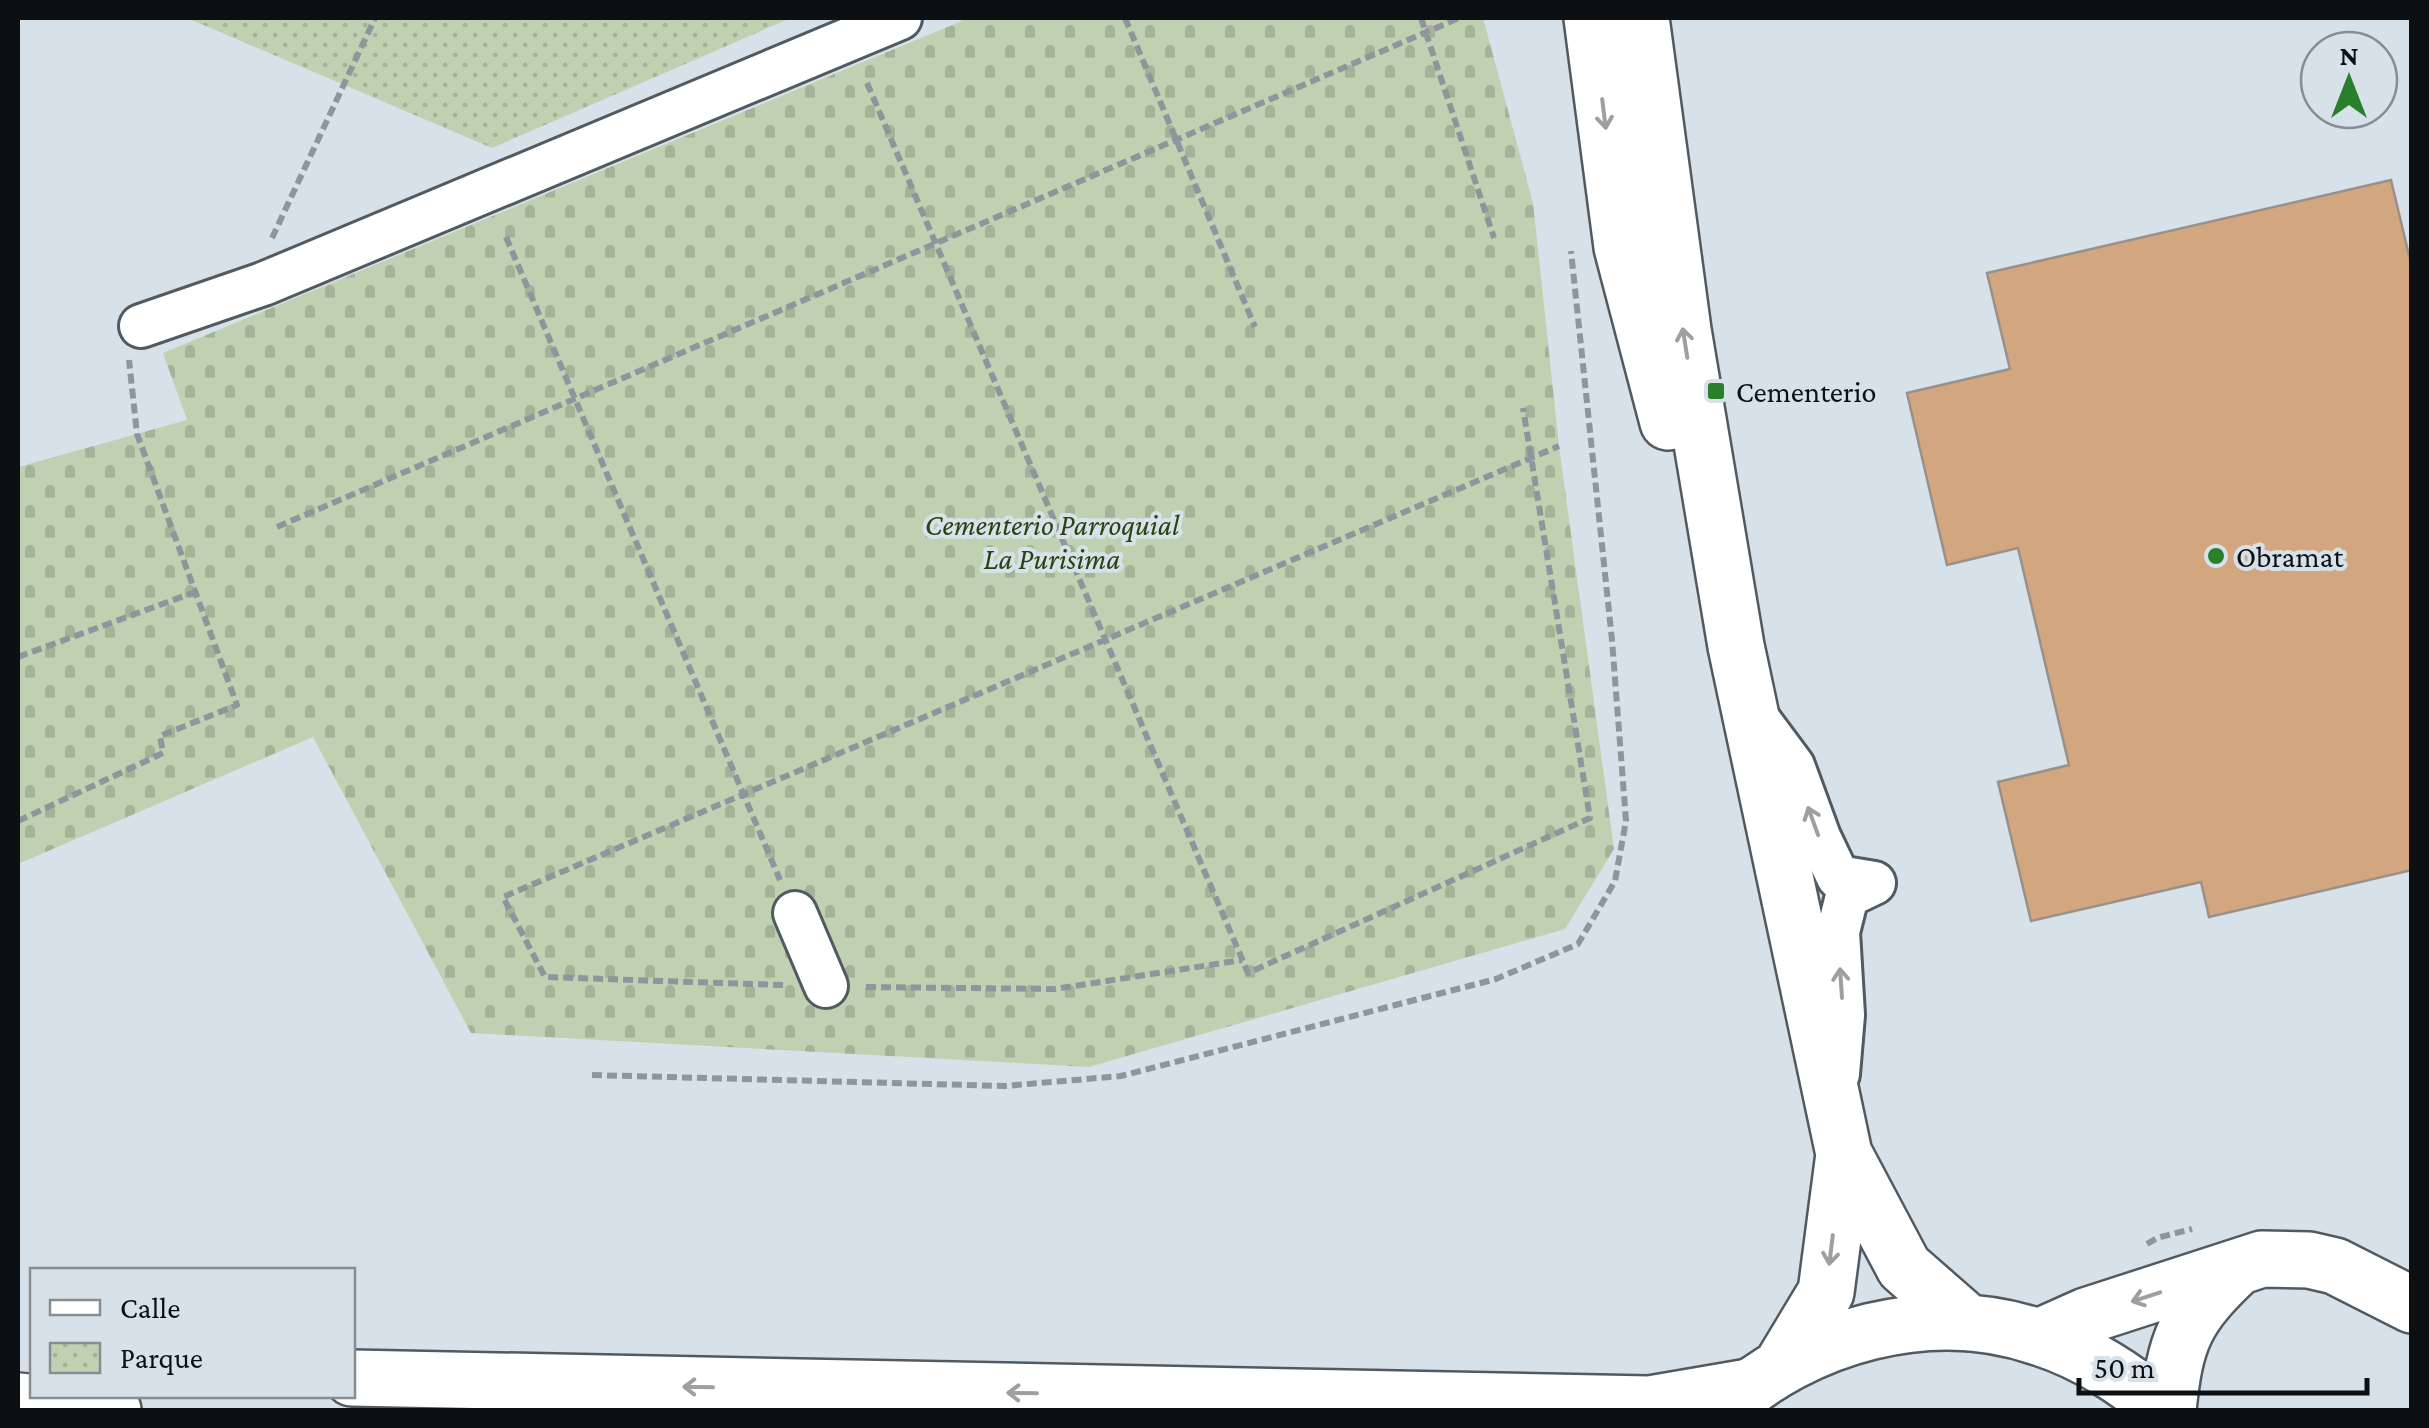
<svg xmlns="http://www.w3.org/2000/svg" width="2429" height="1428" viewBox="0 0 2429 1428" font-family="'Crimson Pro',serif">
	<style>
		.cemetery { fill: url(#cemetery-stones) }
		.park { fill: url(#park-dots) }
		.building { fill: #d2a780; stroke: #999088; stroke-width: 2.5 }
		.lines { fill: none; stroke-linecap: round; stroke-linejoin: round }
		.minor-casing { stroke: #525a61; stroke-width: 48 }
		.major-casing { stroke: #525a61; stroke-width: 60 }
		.highway-casing { stroke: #525a61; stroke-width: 60 }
		.path { stroke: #8e959c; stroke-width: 6; stroke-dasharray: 10 5; stroke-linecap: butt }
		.minor { stroke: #fff; stroke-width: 42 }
		.major { stroke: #fff; stroke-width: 55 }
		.highway { stroke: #fff; stroke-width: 55 }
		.oneway { stroke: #9e9fa1 }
		.poi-dot { fill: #297f2c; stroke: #d7e1e9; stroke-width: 4 }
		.labels { text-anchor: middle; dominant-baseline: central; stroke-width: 8; stroke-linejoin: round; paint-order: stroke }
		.poi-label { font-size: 30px; fill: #0c1013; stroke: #d7e1e9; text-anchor: start }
		.park-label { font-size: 30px; font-style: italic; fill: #2a430e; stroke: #d7e1e9 }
	</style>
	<defs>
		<pattern id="cemetery-stones" width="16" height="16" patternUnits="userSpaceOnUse" patternTransform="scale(2.5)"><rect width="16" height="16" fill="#c0d1b2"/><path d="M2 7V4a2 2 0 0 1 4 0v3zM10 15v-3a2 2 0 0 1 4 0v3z" fill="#a4b298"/></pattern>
		<pattern id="park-dots" width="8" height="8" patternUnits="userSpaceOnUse" patternTransform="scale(2.5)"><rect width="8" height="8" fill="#c0d1b2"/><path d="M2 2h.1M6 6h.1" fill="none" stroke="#a4b298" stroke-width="1.8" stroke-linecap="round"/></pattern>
	</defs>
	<rect width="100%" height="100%" fill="#d7e1e9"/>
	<path class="cemetery" d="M969,18H1483L1533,203L1559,446L1614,849L1565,929L1089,1067L471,1033L313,737L18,864V467L187,420L163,353Z"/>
	<path class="park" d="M187,18H791L492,148Z"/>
	<path class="building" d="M2391,180L2412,268V870L2209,917L2201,882L2031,921L1998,782L2069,765L2018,548L1947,565L1907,393L2010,369L1987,273Z"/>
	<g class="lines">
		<defs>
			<path id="minor" d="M141,326L263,284L900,18
				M1755,715L1793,766L1819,837L1838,877L1874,883
				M795,913L826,986
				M1838,1074L1843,1015L1838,932L1847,896L1874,883"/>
			<path id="major" d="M1592,18L1622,247L1668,422
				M1641,18L1683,330L1736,646L1844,1154L1904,1267L1968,1323
				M2039,1337L2086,1316L2262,1259L2309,1260L2335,1266L2412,1305
				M1782,1365L1826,1292L1844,1154
				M1723,1410C1804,1335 1930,1300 2038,1337C2086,1352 2126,1379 2164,1410
				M2168,1410C2175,1339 2185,1317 2237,1268"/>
			<path id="highway" d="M352,1378L1649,1404L1748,1387
				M18,1401L113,1410"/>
		</defs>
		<use href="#minor" class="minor-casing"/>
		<use href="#major" class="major-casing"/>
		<use href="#highway" class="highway-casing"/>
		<path class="path" d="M1125,18L1255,327
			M1421,18L1494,238
			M867,83L1248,973L1590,818L1523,408
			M506,237L780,880
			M272,238L375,18
			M277,527L1459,18
			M18,657L195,592
			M18,821L163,753L160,736L237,705L137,434L129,360
			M783,985L545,977L503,897L1559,446
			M866,987L1055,989L1242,960
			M592,1075L1005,1086L1121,1076L1496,979L1578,944L1615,881L1626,821L1612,640L1571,251
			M2147,1244L2157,1238L2192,1229"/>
		<use href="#minor" class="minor"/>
		<use href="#major" class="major"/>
		<use href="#highway" class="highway"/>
	</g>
	<defs><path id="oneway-shaft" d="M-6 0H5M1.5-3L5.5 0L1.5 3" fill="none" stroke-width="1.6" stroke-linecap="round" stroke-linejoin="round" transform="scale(2.5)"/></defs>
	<g class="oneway">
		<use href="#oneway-shaft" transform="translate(1604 114) rotate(83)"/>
		<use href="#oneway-shaft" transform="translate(1685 343) rotate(-99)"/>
		<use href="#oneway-shaft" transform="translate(1813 821) rotate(-110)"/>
		<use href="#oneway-shaft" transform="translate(1841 983) rotate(-94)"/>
		<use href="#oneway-shaft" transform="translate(1831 1250) rotate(97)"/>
		<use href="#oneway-shaft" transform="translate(2146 1297) rotate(162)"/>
		<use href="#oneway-shaft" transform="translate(698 1387) rotate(-179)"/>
		<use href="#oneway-shaft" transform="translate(1022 1393) rotate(-179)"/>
	</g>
	<g class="poi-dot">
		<rect x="1706" y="381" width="20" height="20" rx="5"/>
		<circle cx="2216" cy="556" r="10"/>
	</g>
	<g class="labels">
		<g class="poi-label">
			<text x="1736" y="391">Cementerio</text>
			<text x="2236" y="556">Obramat</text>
		</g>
		<g class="park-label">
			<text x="1052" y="524">Cementerio Parroquial<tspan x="1052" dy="34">La Purisima</tspan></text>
		</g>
	</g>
	<rect width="2429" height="1428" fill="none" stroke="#0c1013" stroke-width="40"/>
	<rect x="30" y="1268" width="325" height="130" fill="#d7e1e9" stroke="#868d93" stroke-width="2.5"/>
	<rect x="50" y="1300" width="50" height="15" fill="#ffffff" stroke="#868d93" stroke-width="2.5"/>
	<text x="120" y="1318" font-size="30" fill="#0c1013">Calle</text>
	<rect x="50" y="1343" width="50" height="30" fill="url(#park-dots)" stroke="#868d93" stroke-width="2.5"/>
	<text x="120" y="1368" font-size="30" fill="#0c1013">Parque</text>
	<g transform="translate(2349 80)"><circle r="48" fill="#d7e1e9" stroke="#868d93" stroke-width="2.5"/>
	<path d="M0-8L18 38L0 25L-18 38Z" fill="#297f2c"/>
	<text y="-15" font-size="28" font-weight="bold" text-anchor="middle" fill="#0c1013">N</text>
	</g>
	<path d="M2079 1378v15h288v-15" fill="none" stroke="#0c1013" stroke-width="5"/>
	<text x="2094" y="1378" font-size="30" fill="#0c1013" stroke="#d7e1e9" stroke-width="8" paint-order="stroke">50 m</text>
</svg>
